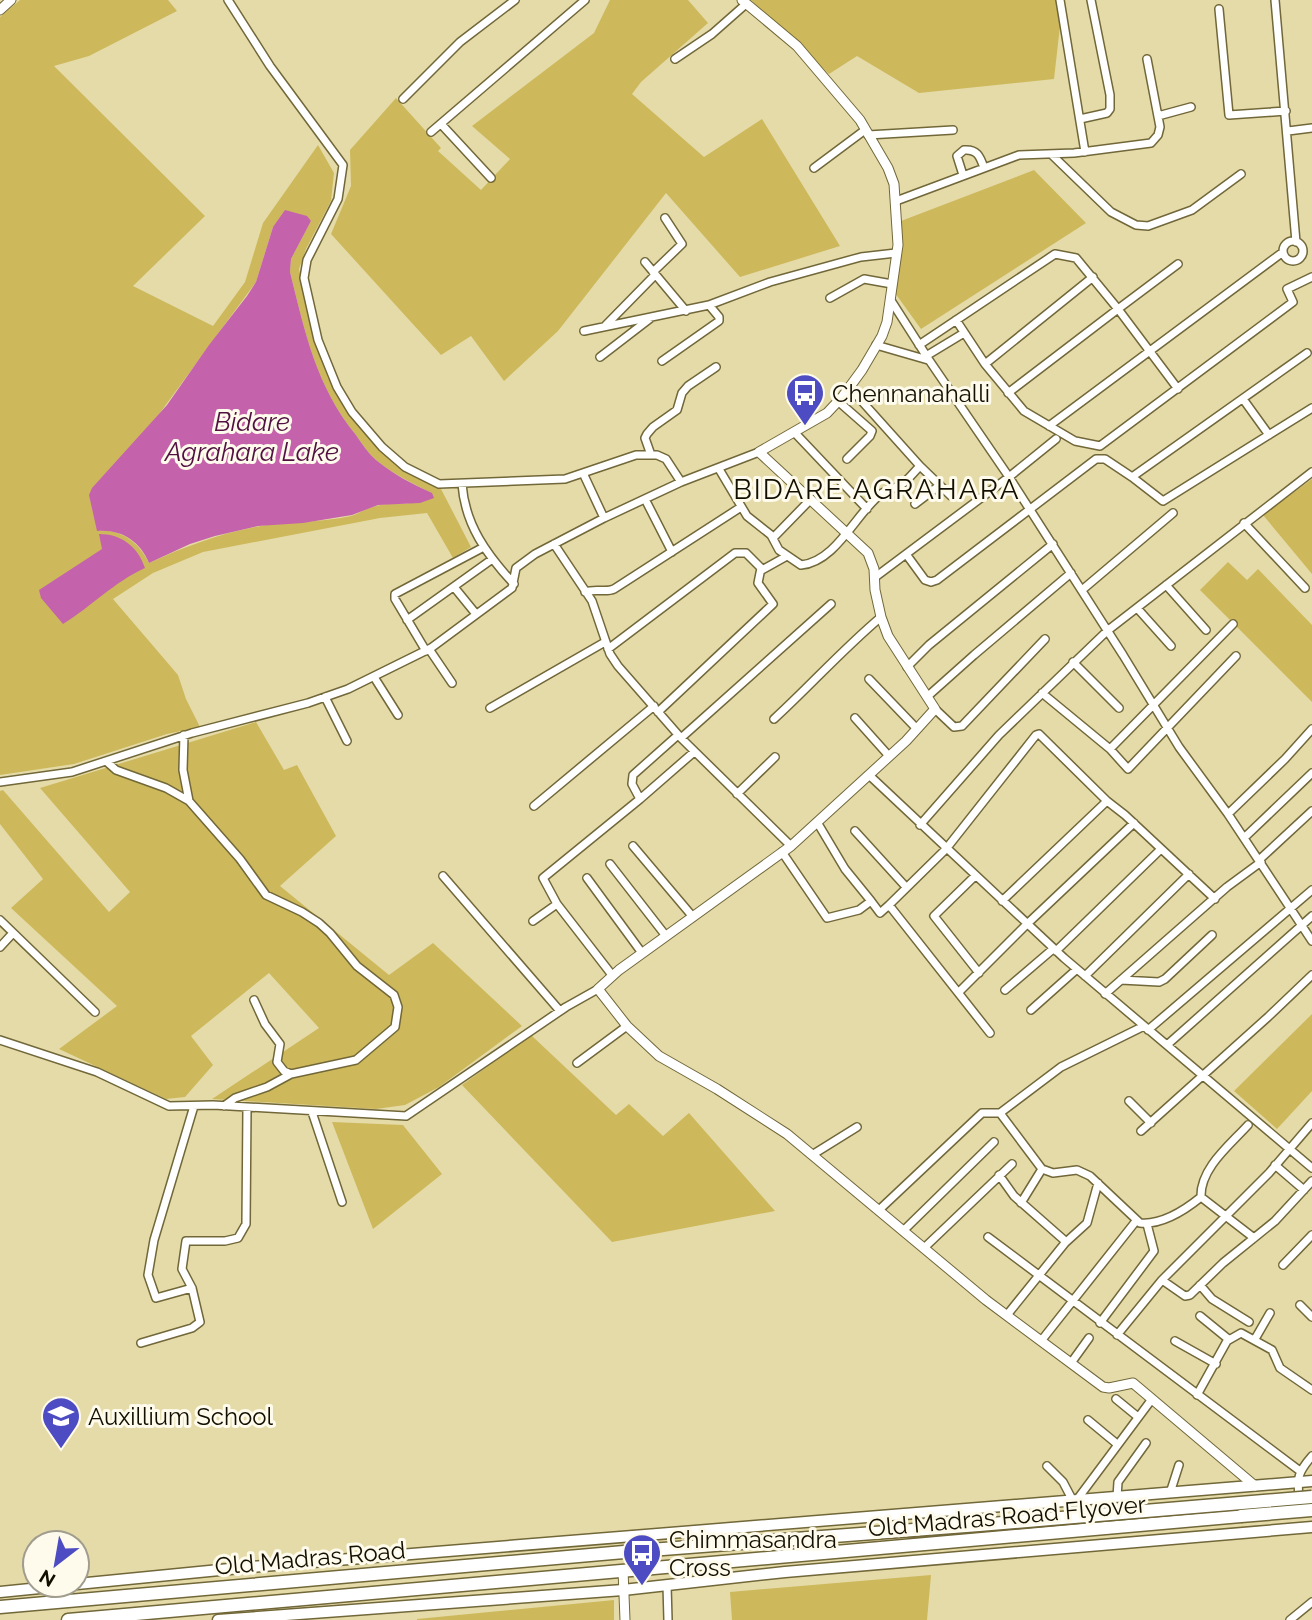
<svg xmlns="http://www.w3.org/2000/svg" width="1312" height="1620" viewBox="0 0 1312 1620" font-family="Raleway,sans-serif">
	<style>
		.green { fill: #cdb95b; fill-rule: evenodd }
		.water { fill: #c562ac }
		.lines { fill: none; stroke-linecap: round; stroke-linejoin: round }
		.minor-casing { stroke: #716739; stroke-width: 10 }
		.tertiary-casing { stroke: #716739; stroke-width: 11 }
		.primary-casing { stroke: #716739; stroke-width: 13 }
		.trunk-casing { stroke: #716739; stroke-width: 15 }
		.minor { stroke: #fff; stroke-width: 7 }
		.tertiary { stroke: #fff; stroke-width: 9 }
		.primary { stroke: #fff; stroke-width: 10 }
		.trunk { stroke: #fff; stroke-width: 12 }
		.trunk-bridge-casing { stroke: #716739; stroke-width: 15; stroke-linecap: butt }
		.trunk-bridge { stroke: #fff; stroke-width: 12 }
		.labels { text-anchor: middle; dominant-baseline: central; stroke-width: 6; stroke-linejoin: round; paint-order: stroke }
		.poi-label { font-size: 24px; fill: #130f00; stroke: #fefbec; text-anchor: start }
		.street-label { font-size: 24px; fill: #130f00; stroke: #fefbec }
		.water-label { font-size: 26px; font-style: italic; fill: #501142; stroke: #fefbec }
		.quarter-label { font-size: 28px; letter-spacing: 2px; fill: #130f00; stroke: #fefbec }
	</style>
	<rect width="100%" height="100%" fill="#e5dba9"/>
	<path class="green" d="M20,0H168L177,11L89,56L54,66L205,216L133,286L213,326L245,282L263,223L318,145L334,173L331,201L306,249L299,269L316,344L328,378L349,414L379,450L400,469L441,489L471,547L453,558L427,513L380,518L203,552L153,573L113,599L178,675L186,699L200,727L167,734L74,764L0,775V17ZM311,221L291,259L290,272C305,332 316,386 356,435C362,444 368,453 376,460C393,474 412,483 431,493C411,510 398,500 376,506C367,508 360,513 351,516C320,523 287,521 255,527C218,534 184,547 149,563C138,541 122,530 97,530L151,425L256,282L273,227Z
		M610,0H688L708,23L641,82L632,94L704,157L762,119L840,246L740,277L666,193L558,331L504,381L471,336L441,355L331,234L351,186L350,150L396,98L441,148L438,151L481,190L510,159L472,126L594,33Z
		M751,0H1063L1054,79L919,93L857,56L829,74Z
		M1034,170L1086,223L921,329L895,293L901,221Z
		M1312,479V574L1263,515Z
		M1228,562L1247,580L1258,569L1312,625V702L1200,590Z
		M256,722L284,770L297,765L336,836L280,886L389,975L433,943L522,1026L439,1087L405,1105L376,1109L212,1099L319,1028L269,973L191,1036L213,1065L185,1097L166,1099L59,1049L117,1006L11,908L43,879L0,824V791L3,790L109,912L130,892L40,788Z
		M1312,1014V1091L1277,1129L1234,1091Z
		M531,1035L616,1115L629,1104L663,1136L689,1113L775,1211L612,1242L462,1085Z
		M332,1122L403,1125L442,1174L373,1229Z
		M931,1575L927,1620H732L730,1592Z
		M614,1600V1620H417V1619Z"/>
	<path class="water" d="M285,210L307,216L311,221L291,259L290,272C305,332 316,386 356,435C362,444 368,453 376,460C393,474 412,484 432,493L434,498L420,503L378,505L352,515L303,523L258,526L215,536L190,544L149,563C140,541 121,529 97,531L89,495L92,488L167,405L209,345L247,296L256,282L273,227Z
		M99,534C122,534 138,547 145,568C114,582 92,606 63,624L41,598L39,590L102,549Z"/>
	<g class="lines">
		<defs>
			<path id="minor" d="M228,0L270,66L343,165L338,199L307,260L304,278L318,340L337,387L352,412L382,447L405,467L439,484L565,479L636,455H657L666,459L681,482
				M1060,0L1085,152
				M1275,0L1296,242
				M1219,9L1229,115L1286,111
				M675,59L712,34L746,4
				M403,99L460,42L515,0
				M1158,116L1191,107
				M1080,119L1107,113L1110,109V95L1091,0
				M441,124L491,178
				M1288,131L1312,128
				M431,132L585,0
				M868,135L953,130
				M1052,155L1111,212L1136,225L1148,226L1192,210L1241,174
				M814,168L865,130
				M963,175L957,156L964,150C977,149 980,156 984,168
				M896,201L1019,155L1074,153L1151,143L1158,135L1160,127L1147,59
				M1283 251a10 10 0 1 1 20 0a10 10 0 1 1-20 0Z
				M645,262L686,311
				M653,272L682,244L665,218
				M830,298L864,279L892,284
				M890,299L929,360L1009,477L1056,439
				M956,320L985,364L1024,411L1075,441L1100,446L1293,302L1287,289L1312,277
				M605,326L655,275
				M584,331L709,305L770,282L861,257L896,253
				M876,345L928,360
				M919,345L1055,254L1076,258L1118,309L1178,264
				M926,356L964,333
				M600,357L652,317
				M662,361L719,321V317L709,305
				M985,364L1093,277
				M850,388L920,466
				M1008,393L1118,309L1178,389
				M1243,399L1269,435
				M839,402L872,431L870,436L847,459
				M1049,426L1283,252
				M795,433L867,509
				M651,455L645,438L647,434L653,427L677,410L682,393L688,386L716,367
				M719,469L747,516L771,535L779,550L801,565C836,562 856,513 881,494C887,489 894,489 901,485C908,480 914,472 920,466L951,496
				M583,473L604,518
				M1132,477L1163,501L1312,408
				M462,484C465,525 487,555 514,584
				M645,499L672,552
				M915,504L940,485
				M1244,523L1305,588
				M773,538L811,499
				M554,544L592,601L610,654L618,666L681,738L791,846
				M906,554L925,580L931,582L937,580L1096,459H1105L1132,477L1307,353
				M762,570L787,556
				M874,578L1009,477L1123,655L1179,747L1228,814L1312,941
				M1166,585L1206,630
				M454,587L476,614
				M1082,590L1173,513
				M585,592C596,588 606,593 614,589L741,507
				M1137,608L1171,646
				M407,620L491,560
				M429,649L452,683
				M608,649L735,553H746L761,568L758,583L773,604L658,712
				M426,651L395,599V594L482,548
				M1073,662L1119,708
				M907,667L929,645L1053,544
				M374,677L398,715
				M869,679L917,729
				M1042,693L1110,749L1128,769L1236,656
				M928,696L974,655L1071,573
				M325,697L347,741
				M490,708L605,642
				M935,709L954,727L962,726L1045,639
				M855,718L889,756
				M774,719C810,686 843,649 881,617
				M184,735L183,770L189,801L240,859L266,895L302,912L319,923L330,933L357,966L394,995L398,1007L395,1027L356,1060L291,1074L284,1071L277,1062L280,1044L265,1024L254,1000
				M681,738L831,604
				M1110,749L1233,624
				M107,762L116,770L166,788L189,801
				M869,775L1064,958L1312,1168
				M0,782L72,772L192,733L308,703L348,689L431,648L512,588L516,568L535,554L604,518L681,482L759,452
				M737,794L775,757
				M640,799L632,784L633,775L678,735
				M534,806L654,706
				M1228,814L1285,759L1312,729
				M817,822L845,869L871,901
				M920,825L999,735L1107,631L1312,472
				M855,831L906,887
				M1244,838L1312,773
				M633,846L693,917
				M782,852L827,918L859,910L871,901L880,913L889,905
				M1259,860L1312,811
				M610,864L666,936
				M443,876L560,1011
				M975,876L934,916L979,973
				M587,878L642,953
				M1002,901L1107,801
				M0,920L95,1012
				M533,921L557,904
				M0,947L13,933
				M1056,951L1161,849
				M612,975L557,904L543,878L640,799L694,752
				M1085,976L1189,874
				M1121,980L1159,982L1165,979L1212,935
				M1005,990L1053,949
				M959,992L1026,925L1134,823
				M1105,994L1227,887L1261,862
				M1031,1010L1077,969
				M1148,1030L1312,890
				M990,1033L889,905L946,849L1036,735L1039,734L1107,801L1125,815L1215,899
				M0,1040L97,1072L169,1106L213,1105L406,1116L566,1007L598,989
				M1167,1045L1312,916
				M577,1063L627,1026
				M1129,1101L1151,1123
				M224,1106L235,1098L267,1087L291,1074
				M312,1112L342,1202
				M1000,1113L1042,1169L1053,1173L1077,1170L1090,1176L1140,1223C1162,1225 1185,1210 1201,1197
				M1248,1125C1231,1144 1200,1168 1201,1197L1254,1238
				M1141,1131L1268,1017L1312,975
				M812,1155L857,1127
				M1275,1165L1304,1190
				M999,1175L1014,1196L1064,1240L1065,1243L1007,1315
				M1021,1203L1042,1169
				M879,1210L982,1113H1000L1061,1067L1144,1026
				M903,1231L994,1142
				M988,1237L1300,1471
				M1065,1243L1087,1223L1098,1183
				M924,1248L1012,1164
				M1283,1265L1312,1235
				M1162,1280L1185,1296L1190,1295L1223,1263L1275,1221L1312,1181
				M1200,1285L1212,1299L1249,1322
				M192,1288L182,1269L186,1241H225L238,1238L246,1224L247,1108
				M1300,1305L1312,1317
				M1200,1316L1227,1338V1341
				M1100,1323L1154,1251L1147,1224
				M1117,1335L1162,1280L1269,1173L1312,1123
				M1255,1339L1270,1313
				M1041,1341L1136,1221
				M1175,1341L1216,1364
				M141,1343L192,1328L200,1322L192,1288L156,1298L148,1275L154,1240L194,1106
				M1071,1363L1089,1338
				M1197,1395L1227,1341L1241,1333L1272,1350L1280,1368L1312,1390
				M1116,1399L1138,1417
				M1088,1420L1117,1444
				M1047,1466L1063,1482L1073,1501
				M1170,1493L1179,1465
				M1117,1497L1118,1482L1146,1443
				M1299,1499C1297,1477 1298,1472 1312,1456
				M1076,1501L1152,1399
				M667,1585L668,1620
				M1290,1620L1312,1602"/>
			<path id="tertiary" d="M742,0L797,46L860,120L888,168L894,184L898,245L887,322L882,336L862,370L843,396L827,413L759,452L868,553L874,569L875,590L881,617L888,636L935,709L906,741L791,846L619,970L598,989L627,1026L659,1056L717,1089L787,1134L986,1300L1103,1387L1109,1388L1133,1383L1255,1486
				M0,10L11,0
				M623,1570L625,1620"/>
			<path id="primary" d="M77,1584L250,1567L1312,1481
				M0,1592L70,1585
				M218,1620L623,1590L785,1572L1312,1527"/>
			<path id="trunk" d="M0,1607L624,1552L979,1525
				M68,1620L1241,1516"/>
		</defs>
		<use href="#minor" class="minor-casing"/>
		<use href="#tertiary" class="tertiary-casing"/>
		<use href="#primary" class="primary-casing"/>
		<use href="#trunk" class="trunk-casing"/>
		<use href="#minor" class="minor"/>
		<use href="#tertiary" class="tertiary"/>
		<use href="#primary" class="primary"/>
		<use href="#trunk" class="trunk"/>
		<defs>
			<path id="trunk-bridge" d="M1241,1516L1312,1510
				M979,1525L1312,1497"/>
		</defs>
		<use href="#trunk-bridge" class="trunk-bridge-casing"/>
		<use href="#trunk-bridge" class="trunk-bridge"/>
	</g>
	<defs>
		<symbol id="bus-pin" viewBox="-11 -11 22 30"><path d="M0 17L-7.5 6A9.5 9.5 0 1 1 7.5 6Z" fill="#4d4cc2" stroke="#fefbec"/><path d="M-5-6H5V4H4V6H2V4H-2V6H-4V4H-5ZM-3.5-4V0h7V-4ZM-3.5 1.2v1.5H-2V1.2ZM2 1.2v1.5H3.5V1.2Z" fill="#fff"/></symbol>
		<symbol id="school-pin" viewBox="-11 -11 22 30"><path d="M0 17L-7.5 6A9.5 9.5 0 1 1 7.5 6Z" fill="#4d4cc2" stroke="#fefbec"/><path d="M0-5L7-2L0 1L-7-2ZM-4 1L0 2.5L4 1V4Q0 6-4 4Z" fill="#fff"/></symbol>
	</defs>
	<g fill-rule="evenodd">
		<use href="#bus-pin" x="783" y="371" width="44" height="60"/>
		<use href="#school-pin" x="39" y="1394" width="44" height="60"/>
		<use href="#bus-pin" x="620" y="1531" width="44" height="60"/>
	</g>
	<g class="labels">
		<g class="poi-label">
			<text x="832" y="393">Chennanahalli</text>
			<text x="88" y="1416">Auxillium School</text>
			<text x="669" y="1539">Chimmasandra<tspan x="669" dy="28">Cross</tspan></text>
		</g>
		<g class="street-label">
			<text transform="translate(1007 1516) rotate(-5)">Old Madras Road Flyover</text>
			<text transform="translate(310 1558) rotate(-5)">Old Madras Road</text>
		</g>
		<g class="water-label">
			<text x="252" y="422">Bidare<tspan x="252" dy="30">Agrahara Lake</tspan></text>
		</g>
		<g class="quarter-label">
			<text x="877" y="489">BIDARE AGRAHARA</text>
		</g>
	</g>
	<g transform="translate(56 1564) rotate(211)"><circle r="33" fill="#fefbec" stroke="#a09d8e" stroke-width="2"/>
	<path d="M0-5L12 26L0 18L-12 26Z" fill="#4d4cc2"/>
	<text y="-10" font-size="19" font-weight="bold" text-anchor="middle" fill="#130f00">N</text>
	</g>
</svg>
